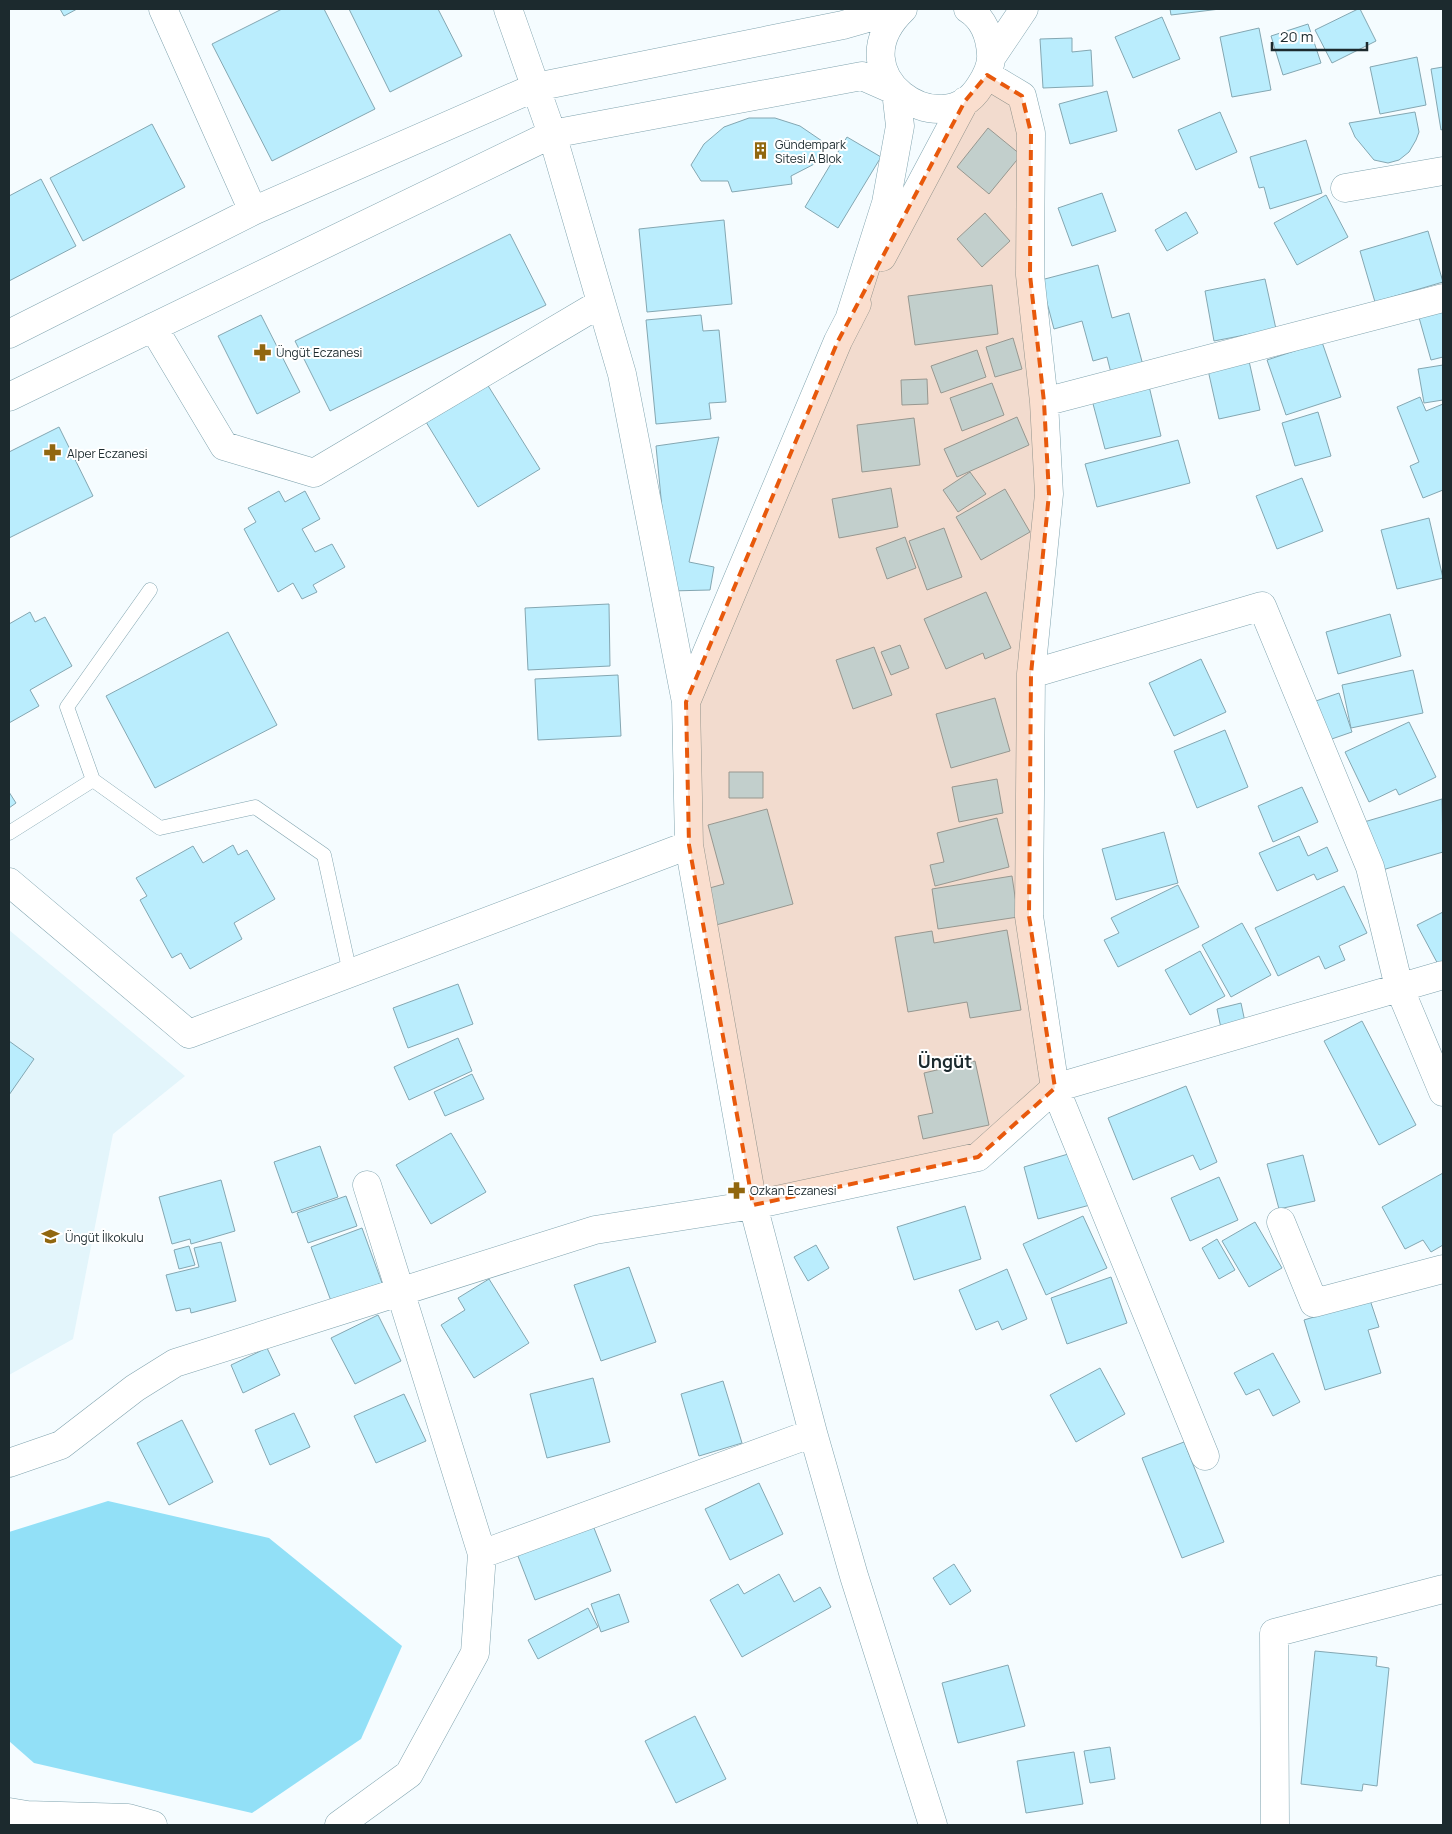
<svg xmlns="http://www.w3.org/2000/svg" width="1452" height="1834" viewBox="0 0 1452 1834" font-family="Manrope,sans-serif">
	<style>
		.built { fill: #e3f5fb }
		.green { fill: #92e0f7 }
		.building { fill: #baedfd; stroke: #84a7b2 }
		.lines { fill: none; stroke-linecap: round; stroke-linejoin: round }
		.lane-casing { stroke: #81a4af; stroke-width: 15 }
		.street-casing { stroke: #81a4af; stroke-width: 29 }
		.lane { stroke: #fff; stroke-width: 14 }
		.street { stroke: #fff; stroke-width: 28 }
		.marked { fill: #e8590c; fill-opacity: 0.2; stroke: #e8590c; stroke-width: 4; stroke-dasharray: 10 6; stroke-linejoin: round }
		.labels { text-anchor: middle; dominant-baseline: central; stroke-width: 4; stroke-linejoin: round; paint-order: stroke }
		.poi-label { font-size: 12px; fill: #1c2a2e; stroke: #fff; text-anchor: start }
		.district-label { font-size: 18px; font-weight: bold; fill: #1c2a2e; stroke: #fff }
	</style>
	<rect width="100%" height="100%" fill="#f5fcff"/>
	<path class="built" d="M9,930L185,1076L113,1134L73,1339L9,1375Z"/>
	<path class="green" d="M108,1501L269,1538L402,1646L361,1739L252,1813L34,1763L9,1741V1532Z"/>
	<path class="building" d="M60,9H77L64,16Z
		M282,9H324L375,109L272,161L212,44Z
		M349,9H438L462,56L390,92Z
		M1170,9H1220L1171,15Z
		M1358,9H1360L1376,41L1332,63L1315,30Z
		M1162,17L1180,59L1133,78L1115,37Z
		M1308,24L1321,63L1283,75L1271,36Z
		M1259,28L1271,90L1232,97L1220,37Z
		M1072,38V52L1091,50L1093,86L1043,88L1040,39Z
		M1417,57L1426,105L1380,114L1370,67Z
		M1443,67V129L1441,130L1431,69Z
		M1107,91L1117,131L1070,144L1059,104Z
		M1220,112L1237,152L1196,170L1178,130Z
		M1415,112L1419,132L1416,140L1409,152L1399,160L1388,163L1374,160L1355,137L1349,123Z
		M749,118H775L800,126L822,141L824,159L791,176L792,184L732,192L728,181H701L691,165L704,144L724,127Z
		M152,124L185,187L83,241L50,178Z
		M988,128L1021,155L989,194L957,167Z
		M847,137L881,157L838,228L805,207Z
		M1306,140L1322,193L1270,209L1264,187L1259,188L1250,157Z
		M41,179L76,246L9,281V196Z
		M1102,193L1116,231L1072,246L1058,208Z
		M1326,195L1348,237L1297,265L1274,223Z
		M1186,212L1198,233L1167,251L1155,230Z
		M985,213L1010,241L982,267L957,239Z
		M724,220L732,304L647,312L639,229Z
		M1428,231L1443,282L1375,302L1360,251Z
		M510,234L546,305L330,411L295,341Z
		M1098,265L1112,318L1129,313L1144,369L1112,377L1107,357L1093,361L1082,321L1054,329L1041,280Z
		M1265,279L1276,329L1214,341L1205,291Z
		M992,285L998,334L915,345L908,296Z
		M1443,307V357L1431,360L1418,314Z
		M261,315L300,392L257,414L218,336Z
		M701,315L703,331L719,330L726,402L709,403L711,419L656,424L646,320Z
		M1013,338L1022,369L995,377L986,347Z
		M1322,342L1341,397L1286,415L1267,360Z
		M977,350L986,377L941,393L931,366Z
		M1249,361L1260,410L1219,419L1208,370Z
		M1443,365V400L1424,403L1418,369Z
		M927,379L928,404L902,405L901,380Z
		M992,383L1004,415L962,431L950,398Z
		M487,384L540,469L478,507L426,422Z
		M1149,386L1161,436L1105,449L1092,400Z
		M1420,397L1426,411L1443,404V490L1423,498L1410,466L1419,462L1397,407Z
		M1318,412L1331,456L1295,466L1282,423Z
		M1017,417L1029,445L957,477L944,449Z
		M914,418L920,465L862,472L857,425Z
		M59,427L93,496L9,538V452Z
		M719,437L689,562L714,567L710,590L670,591L656,446Z
		M1178,440L1190,483L1097,507L1085,464Z
		M970,472L986,494L958,512L943,490Z
		M1302,478L1323,531L1277,549L1256,496Z
		M891,488L898,527L839,538L832,499Z
		M1005,489L1030,532L981,560L956,517Z
		M279,491L285,502L305,491L320,519L302,529L315,552L332,544L345,567L313,585L317,592L302,599L293,583L278,592L244,529L256,522L248,508Z
		M1429,518L1443,578L1397,589L1381,530Z
		M944,528L962,577L927,590L909,541Z
		M905,537L916,568L887,579L876,548Z
		M986,592L1011,648L985,659L983,653L946,669L924,619Z
		M609,604L610,666L528,670L525,608Z
		M30,612L35,622L45,617L72,666L30,690L39,706L9,723V624Z
		M1390,614L1401,656L1338,674L1326,632Z
		M228,632L277,725L155,788L106,696Z
		M900,645L909,668L891,675L881,652Z
		M874,647L892,695L853,709L836,660Z
		M1201,659L1226,712L1174,736L1149,683Z
		M1413,670L1423,713L1351,728L1342,685Z
		M618,675L621,736L538,740L535,679Z
		M1339,693L1352,732L1323,742L1310,703Z
		M995,698L1010,751L951,768L936,714Z
		M1409,722L1436,777L1399,795L1396,789L1369,802L1345,752Z
		M1225,730L1248,787L1197,808L1174,751Z
		M729,772H763V798H729Z
		M997,779L1003,813L959,822L952,787Z
		M1302,787L1318,822L1273,842L1258,806Z
		M9,792L16,803L9,808Z
		M1442,799L1443,852L1379,871L1364,822Z
		M767,809L793,904L716,925L706,889L724,884L708,825Z
		M997,818L1009,867L935,886L930,865L944,862L937,833Z
		M1164,832L1178,883L1116,900L1102,849Z
		M1299,836L1308,856L1327,847L1338,871L1317,880L1314,874L1277,891L1259,853Z
		M233,845L238,855L247,850L275,899L234,923L242,939L190,969L181,953L172,958L140,900L147,896L136,878L193,846L203,863Z
		M1012,876L1018,917L938,929L932,889Z
		M1178,885L1199,927L1118,967L1104,940L1119,933L1111,918Z
		M1344,886L1367,933L1339,946L1345,960L1325,969L1319,956L1278,976L1255,928Z
		M1443,912V966L1440,968L1417,925Z
		M1242,923L1271,975L1231,997L1202,945Z
		M1007,930L1021,1010L970,1018L967,1002L908,1012L895,937L932,931L934,943Z
		M1200,951L1225,996L1190,1015L1165,970Z
		M458,984L473,1024L408,1048L393,1008Z
		M1241,1003L1245,1022L1221,1028L1217,1009Z
		M1362,1021L1416,1125L1379,1145L1324,1041Z
		M458,1038L472,1071L409,1100L394,1067Z
		M9,1041L34,1059L9,1095Z
		M975,1061L989,1125L923,1139L918,1116L933,1113L924,1073Z
		M472,1074L484,1099L445,1116L434,1092Z
		M1186,1086L1217,1162L1200,1170L1193,1155L1133,1180L1108,1118Z
		M451,1133L486,1192L431,1224L396,1165Z
		M320,1146L338,1197L292,1213L274,1162Z
		M1075,1152L1090,1205L1038,1219L1024,1167Z
		M1303,1155L1315,1201L1279,1209L1267,1164Z
		M1443,1173V1245L1431,1252L1423,1240L1405,1249L1382,1207Z
		M1219,1177L1238,1220L1190,1241L1171,1198Z
		M221,1180L235,1231L191,1244L190,1239L172,1244L159,1197Z
		M346,1196L357,1226L308,1243L297,1213Z
		M965,1206L981,1259L914,1280L897,1227Z
		M1083,1216L1107,1268L1046,1295L1023,1244Z
		M1255,1222L1282,1268L1249,1287L1222,1241Z
		M362,1228L382,1283L331,1301L311,1247Z
		M1217,1239L1235,1270L1219,1279L1202,1248Z
		M221,1242L236,1301L191,1313L190,1308L176,1311L166,1275L199,1267L194,1248Z
		M816,1245L829,1268L808,1281L794,1257Z
		M189,1246L195,1265L179,1269L174,1250Z
		M629,1267L656,1342L601,1361L574,1285Z
		M1007,1269L1027,1319L1002,1330L998,1321L976,1330L959,1290Z
		M1111,1277L1127,1323L1067,1344L1051,1298Z
		M489,1279L529,1343L474,1378L441,1325L465,1310L458,1298Z
		M1370,1300L1379,1327L1368,1330L1381,1373L1325,1390L1304,1320Z
		M378,1315L401,1361L355,1384L331,1338Z
		M267,1348L280,1375L243,1393L231,1365Z
		M1273,1353L1300,1402L1273,1416L1259,1389L1246,1395L1234,1373Z
		M1100,1368L1125,1414L1076,1442L1050,1395Z
		M593,1378L610,1442L547,1458L530,1394Z
		M723,1381L742,1443L699,1456L681,1394Z
		M404,1394L426,1441L376,1463L354,1416Z
		M294,1413L310,1447L270,1465L255,1430Z
		M182,1420L213,1482L169,1505L137,1443Z
		M1184,1442L1224,1542L1182,1558L1142,1458Z
		M759,1483L783,1534L730,1560L705,1509Z
		M592,1523L611,1571L535,1600L516,1551Z
		M954,1564L971,1591L950,1605L933,1578Z
		M779,1574L794,1602L820,1587L831,1607L742,1657L710,1600L738,1584L744,1594Z
		M619,1594L629,1622L601,1632L591,1604Z
		M588,1608L598,1627L538,1659L528,1640Z
		M1315,1651L1377,1657L1376,1666L1389,1668L1377,1786L1363,1784L1362,1791L1301,1784Z
		M1008,1665L1025,1726L958,1743L942,1683Z
		M695,1716L726,1779L676,1803L645,1741Z
		M1110,1747L1115,1779L1090,1783L1084,1751Z
		M1074,1752L1083,1804L1026,1813L1017,1761Z"/>
	<g class="lines">
		<defs>
			<path id="lane" d="M150,590L67,707L93,780L160,828L255,807L324,855L350,973
				M9,833L93,780"/>
			<path id="street" d="M163,9L253,211
				M508,9L552,134L622,374L686,702L689,845L753,1205L813,1433L854,1576L933,1825
				M903,9C834,75 943,147 980,86C986,77 992,66 991,54C990,37 984,19 968,9
				M991,58L1024,9
				M987,75L1022,96L1031,133L1030,275L1044,402L1049,494L1031,674L1029,916L1055,1088L1205,1456
				M1345,188L1443,171
				M882,257L965,101
				M153,327L224,446L314,473L601,303
				M9,334L253,211L536,87L843,25L899,9
				M9,397L552,134L862,76L896,91L900,126L886,203L849,320
				M1044,402L1443,298
				M1031,674L1262,606L1370,867L1399,987L1443,1092
				M686,702L838,341L857,304
				M9,882L189,1034L689,845
				M1281,1222L1314,1303L1443,1269
				M9,1463L61,1445L135,1388L175,1363L595,1230L753,1205L978,1157L1055,1088L1443,975
				M482,1554L813,1433
				M9,1812L27,1815L128,1818L153,1825
				M339,1825L409,1774L475,1653L482,1554L367,1185
				M1275,1825L1274,1633L1443,1589"/>
		</defs>
		<use href="#lane" class="lane-casing"/>
		<use href="#street" class="street-casing"/>
		<use href="#lane" class="lane"/>
		<use href="#street" class="street"/>
	</g>
	<path class="marked" d="M987,75L1022,96L1031,133L1030,275L1044,402L1049,494L1031,674L1029,916L1055,1088L978,1157L753,1205L689,845L686,702L838,341L965,101Z"/>
	<defs>
		<symbol id="building-bare" viewBox="-9 -9 18 18"><path d="M-4-6H4V6H1V3H-1V6H-4ZM-2.5-4.3h1.7v1.8h-1.7ZM.8-4.3h1.7v1.8H.8ZM-2.5-1h1.7V.8h-1.7ZM.8-1h1.7V.8H.8Z" fill="#91670f" stroke="#fff" stroke-width="2.5" paint-order="stroke"/></symbol>
		<symbol id="pharmacy-bare" viewBox="-9 -9 18 18"><path d="M-2-6h4v4h4v4h-4v4h-4v-4h-4v-4h4Z" fill="#91670f" stroke="#fff" stroke-width="2.5" paint-order="stroke"/></symbol>
		<symbol id="school-bare" viewBox="-9 -9 18 18"><path d="M0-5L7-2L0 1L-7-2ZM-4 1L0 2.5L4 1V4Q0 6-4 4Z" fill="#91670f" stroke="#fff" stroke-width="2.5" paint-order="stroke"/></symbol>
	</defs>
	<g fill-rule="evenodd">
		<use href="#building-bare" x="748" y="138" width="25" height="25"/>
		<use href="#pharmacy-bare" x="250" y="340" width="25" height="25"/>
		<use href="#pharmacy-bare" x="40" y="440" width="25" height="25"/>
		<use href="#pharmacy-bare" x="724" y="1178" width="25" height="25"/>
		<use href="#school-bare" x="38" y="1224" width="25" height="25"/>
	</g>
	<g class="labels">
		<g class="poi-label">
			<text x="775" y="144">Gündempark<tspan x="775" dy="14">Sitesi A Blok</tspan></text>
			<text x="276" y="352">Üngüt Eczanesi</text>
			<text x="67" y="453">Alper Eczanesi</text>
			<text x="750" y="1190">Ozkan Eczanesi</text>
			<text x="65" y="1237">Üngüt İlkokulu</text>
		</g>
		<g class="district-label">
			<text x="945" y="1061">Üngüt</text>
		</g>
	</g>
	<rect width="1452" height="1834" fill="none" stroke="#1c2a2e" stroke-width="20"/>
	<path d="M1272 42v8h95v-8" fill="none" stroke="#1c2a2e" stroke-width="2.5"/>
	<text x="1280" y="42" font-size="15" fill="#1c2a2e" stroke="#ffffff" stroke-width="4" paint-order="stroke">20 m</text>
</svg>
